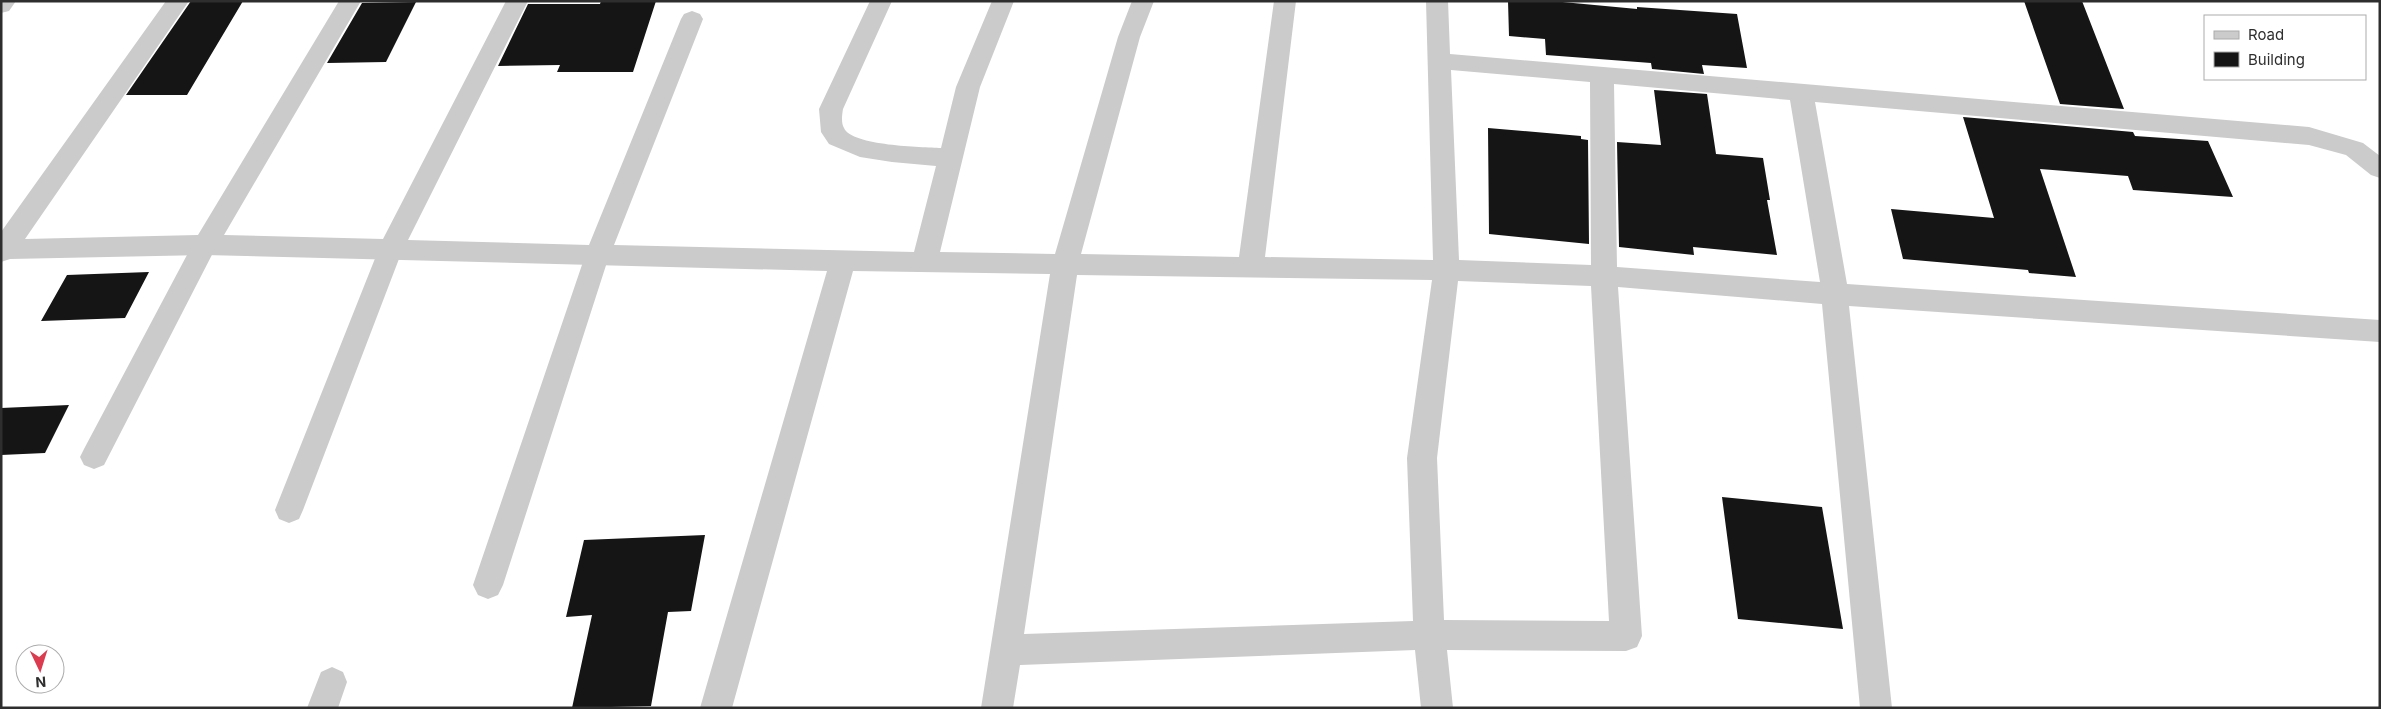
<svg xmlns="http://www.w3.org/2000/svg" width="2381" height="709" viewBox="0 0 2381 709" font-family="Inter,sans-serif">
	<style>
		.building { fill: #151515 }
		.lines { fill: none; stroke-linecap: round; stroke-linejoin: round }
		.service { fill: #cbcbcb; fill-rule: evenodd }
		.minor { fill: #cbcbcb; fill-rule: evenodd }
	</style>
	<rect width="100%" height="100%" fill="#fff"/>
	<path class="building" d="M191,1H243L187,95H126Z
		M601,1H656L633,72H557L560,65L498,66L528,4H600Z
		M1508,1H1552L1637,9V7L1737,14L1747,68L1702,65L1704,74L1652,69L1651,63L1546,55L1545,39L1509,36Z
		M2024,1H2082L2124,109L2060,104Z
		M416,2L386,62L327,63L362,3Z
		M1654,90L1707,94L1716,154L1763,158L1770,200H1767L1777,255L1693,247L1694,255L1619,247L1617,142L1661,145Z
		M1963,117L2133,132L2135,136L2208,141L2233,197L2133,190L2128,176L2040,169L2076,277L2029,273L2028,270L1903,259L1891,209L1994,218Z
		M1488,128L1581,136V139L1588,140L1589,244L1489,234Z
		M149,272L125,318L41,321L67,275Z
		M69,405L45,453L1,455V408Z
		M1722,497L1822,507L1843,629L1738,619Z
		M705,535L691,611L668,612L651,706L572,708L592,615L566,617L584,540Z"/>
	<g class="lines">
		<path class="service" d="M205,235L214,238L217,245L104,465L94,469L84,465L80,457L84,449L196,238Z
			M390,241L399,244L402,251L303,510L299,519L289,523L279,519L275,510L378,251L381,244Z
			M597,246L606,249L609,256L503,585L498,595L488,599L478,595L473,585L585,256L588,249Z
			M332,667L343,672L347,682L338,708H307L321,672Z"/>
		<path class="minor" d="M1,1H16L9,11L1,13Z
			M166,1H189L25,239L198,235L339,1H361L224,235L383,239L506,1H528L408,240L589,245L681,19L684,14L692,11L700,14L703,19L614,245L914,252L936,166L892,162L860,157L829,144L821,132L819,109L870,1H892L843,109C842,115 841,123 844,128C852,146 922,147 941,148L956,87L992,1H1014L980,87L940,252L1055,254L1118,37L1132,1H1154L1140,37L1081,254L1239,257L1274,1H1296L1265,257L1433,260L1426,1H1448L1450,54L2309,127L2363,143L2380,156V178L2371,175L2346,155L2309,145L1815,102L1847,284L2380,320V342L1849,306L1892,708H1860L1822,304L1618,287L1642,636L1637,647L1626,651L1447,650L1453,708H1421L1415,650L1020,665L1013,708H981L1050,274L853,271L732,708H700L827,271L205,255L10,259L1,262V232ZM1451,70L1590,82L1591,265L1459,260ZM1614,84L1790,100L1820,282L1617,267ZM1077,275L1432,280L1407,458L1413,621L1024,634ZM1458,281L1591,286L1609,621L1444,620L1437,458Z"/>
	</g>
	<rect width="2381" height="709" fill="none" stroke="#2e2e2e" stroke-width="5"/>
	<rect x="2204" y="15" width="162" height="65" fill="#ffffff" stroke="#ababab"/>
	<rect x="2214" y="31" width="25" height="8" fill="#cbcbcb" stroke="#ababab"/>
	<text x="2248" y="40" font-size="15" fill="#2e2e2e">Road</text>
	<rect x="2214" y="52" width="25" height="15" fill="#151515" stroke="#ababab"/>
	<text x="2248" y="65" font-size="15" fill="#2e2e2e">Building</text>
	<g transform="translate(40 669) rotate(176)"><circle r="24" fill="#ffffff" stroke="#ababab"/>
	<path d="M0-4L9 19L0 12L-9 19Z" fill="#db3a4f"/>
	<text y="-8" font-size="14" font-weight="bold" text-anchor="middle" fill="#2e2e2e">N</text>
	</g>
</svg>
